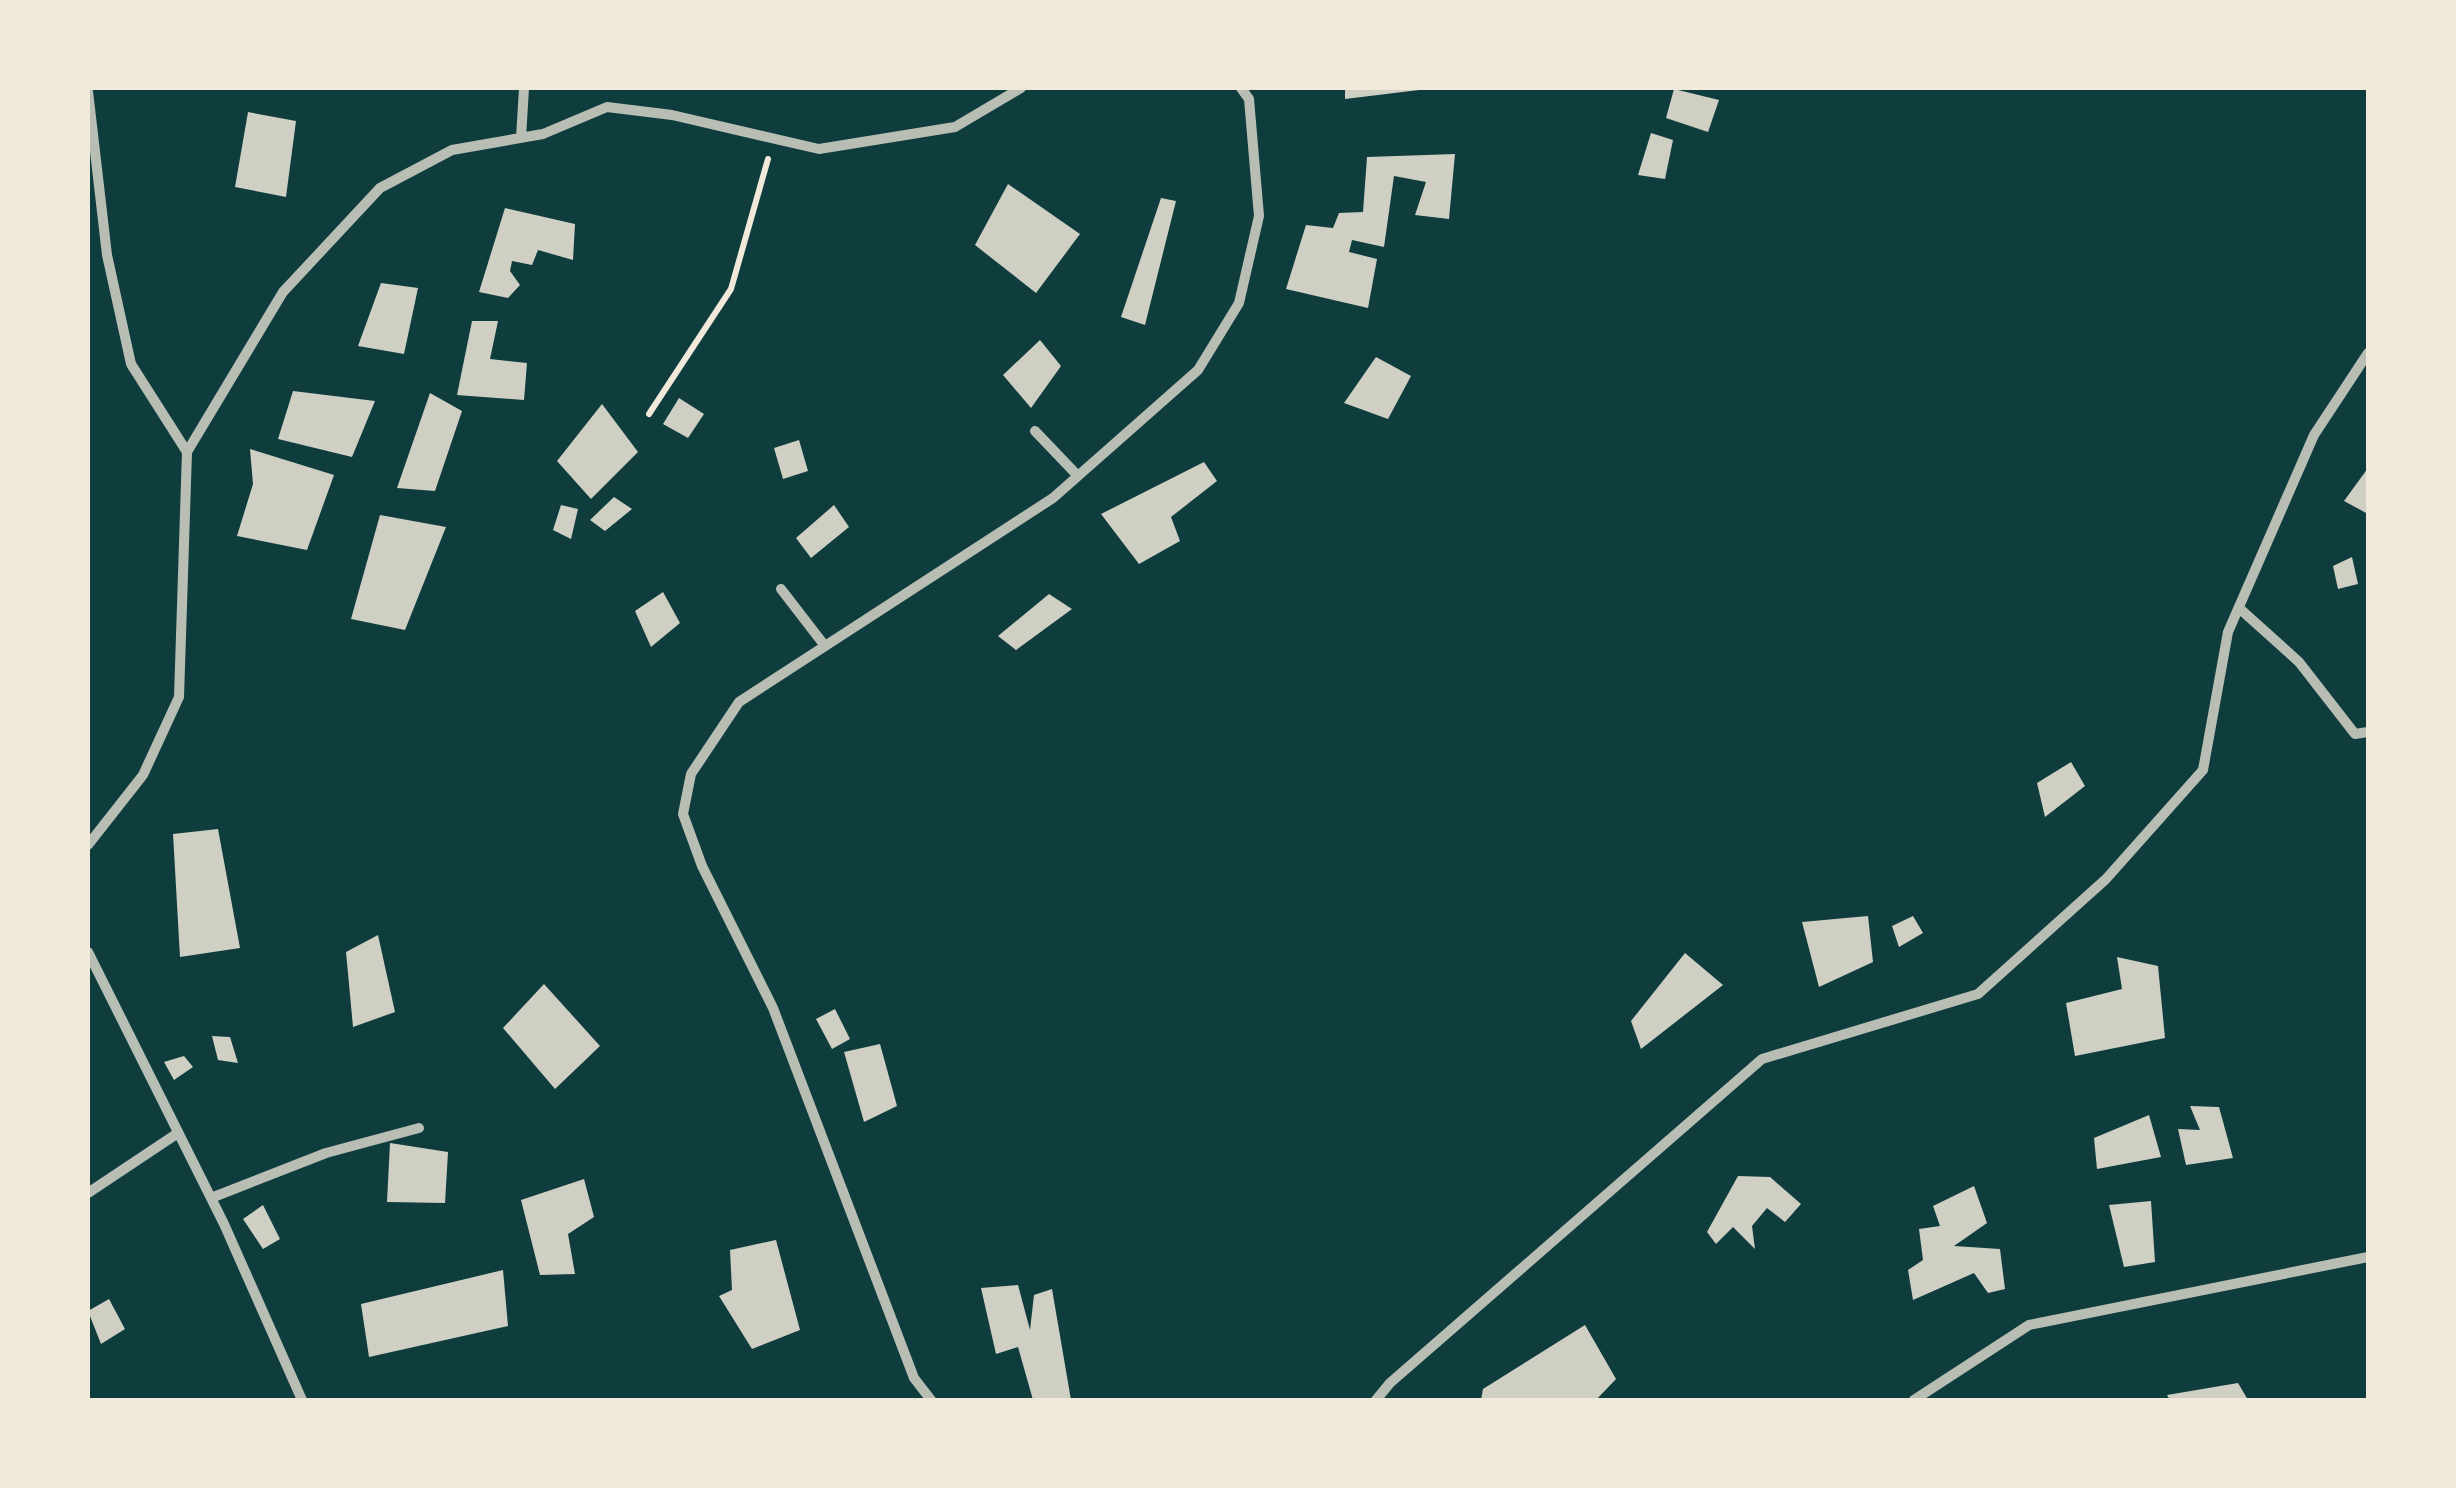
<svg xmlns="http://www.w3.org/2000/svg" width="2456" height="1488" viewBox="0 0 2456 1488" font-family="Barlow,sans-serif">
	<style>
		.building { fill: #cfcfc3 }
		.lines { fill: none; stroke-linecap: round; stroke-linejoin: round }
		.path { stroke: #f1e9da; stroke-width: 6 }
		.minor { stroke: #b8beb3; stroke-width: 10 }
	</style>
	<rect width="100%" height="100%" fill="#0f3d3e"/>
	<path class="building" d="M1345,88H1418L1419,90L1345,99Z
		M1674,89L1719,100L1708,132L1666,118Z
		M248,112L296,121L286,197L235,187Z
		M1651,133L1673,140L1665,179L1638,175Z
		M1455,154L1449,219L1415,215L1426,182L1394,176L1384,247L1352,240L1349,252L1377,259L1368,308L1286,289L1306,225L1333,228L1339,213L1363,212L1367,157Z
		M1008,184L1080,234L1036,293L975,245Z
		M1161,198L1176,201L1145,325L1121,317Z
		M505,208L575,224L573,260L538,250L532,265L512,261L510,271L520,285L508,298L479,292Z
		M381,283L418,288L404,354L358,346Z
		M472,321H498L490,359L527,363L524,400L457,395Z
		M1040,340L1061,366L1031,408L1003,375Z
		M1376,357L1411,376L1388,419L1344,403Z
		M293,391L375,401L352,457L278,439Z
		M430,393L462,411L435,491L397,488Z
		M679,398L704,414L688,438L663,424Z
		M602,404L638,452L591,499L557,461Z
		M799,440L808,471L783,479L774,448Z
		M250,449L334,475L307,550L237,536L253,484Z
		M1204,462L1217,481L1171,517L1180,541L1139,564L1101,514Z
		M2368,468V514L2344,501Z
		M614,497L632,509L605,531L590,520Z
		M561,505L578,509L571,539L553,530Z
		M834,505L849,527L811,558L796,538Z
		M380,515L446,527L405,630L351,619Z
		M2352,557L2358,584L2338,589L2333,566Z
		M663,592L680,623L651,647L635,611Z
		M1049,594L1072,609L1016,650L998,636Z
		M2071,762L2085,786L2045,817L2037,783Z
		M218,829L240,948L180,957L173,834Z
		M1868,916L1873,962L1819,987L1802,922Z
		M1913,916L1923,933L1899,947L1892,926Z
		M378,935L395,1012L353,1027L346,952Z
		M1685,953L1723,985L1641,1049L1631,1021Z
		M2117,957L2158,966L2165,1038L2075,1056L2066,1003L2122,989Z
		M544,984L600,1046L555,1089L503,1028Z
		M835,1009L850,1039L832,1049L816,1019Z
		M212,1036L230,1037L238,1063L218,1060Z
		M880,1044L897,1106L864,1122L844,1052Z
		M184,1056L193,1067L174,1080L164,1062Z
		M2190,1106L2219,1107L2233,1158L2186,1165L2178,1129L2200,1130Z
		M2149,1115L2161,1157L2097,1169L2094,1138Z
		M390,1143L448,1152L445,1203L387,1202Z
		M1738,1176L1770,1177L1801,1204L1785,1222L1767,1208L1752,1226L1755,1249L1733,1227L1716,1244L1707,1232Z
		M584,1179L594,1217L568,1234L575,1274L540,1275L521,1200Z
		M1974,1186L1987,1223L1954,1246L2000,1249L2005,1289L1988,1293L1974,1273L1913,1300L1908,1270L1923,1260L1919,1229L1940,1226L1933,1206Z
		M2151,1201L2155,1262L2124,1267L2109,1205Z
		M263,1205L280,1239L263,1249L243,1219Z
		M776,1240L800,1330L752,1349L719,1296L732,1290L730,1250Z
		M503,1270L508,1326L369,1357L361,1304Z
		M1018,1285L1030,1330L1034,1295L1052,1289L1071,1400H1033L1018,1347L996,1354L981,1288Z
		M109,1299L125,1329L101,1344L88,1311Z
		M1585,1325L1616,1379L1596,1400H1481L1483,1389Z
		M2238,1383L2248,1400H2170L2167,1395Z"/>
	<g class="lines">
		<path class="path" d="M649,414L731,289L768,159"/>
		<path class="minor" d="M88,91L107,255L131,364L187,452
			M521,138L524,88
			M1035,431L1078,476
			M781,589L825,646
			M2239,608L2299,662L2355,734L2368,732
			M88,845L143,775L179,697L187,452L283,292L380,188L452,150L543,134L607,107L672,115L819,149L955,127L1021,88
			M88,952L224,1224L302,1400
			M88,1193L178,1133
			M211,1198L326,1153L419,1128
			M931,1400L914,1378L773,1008L702,866L683,814L691,774L739,702L1053,498L1198,370L1239,303L1259,216L1249,99L1241,88
			M1376,1400L1390,1383L1762,1059L1978,994L2106,879L2203,770L2228,632L2314,435L2368,353
			M1914,1400L2029,1325L2368,1257"/>
	</g>
	<rect width="2456" height="1488" fill="none" stroke="#f1e9da" stroke-width="180"/>
</svg>
